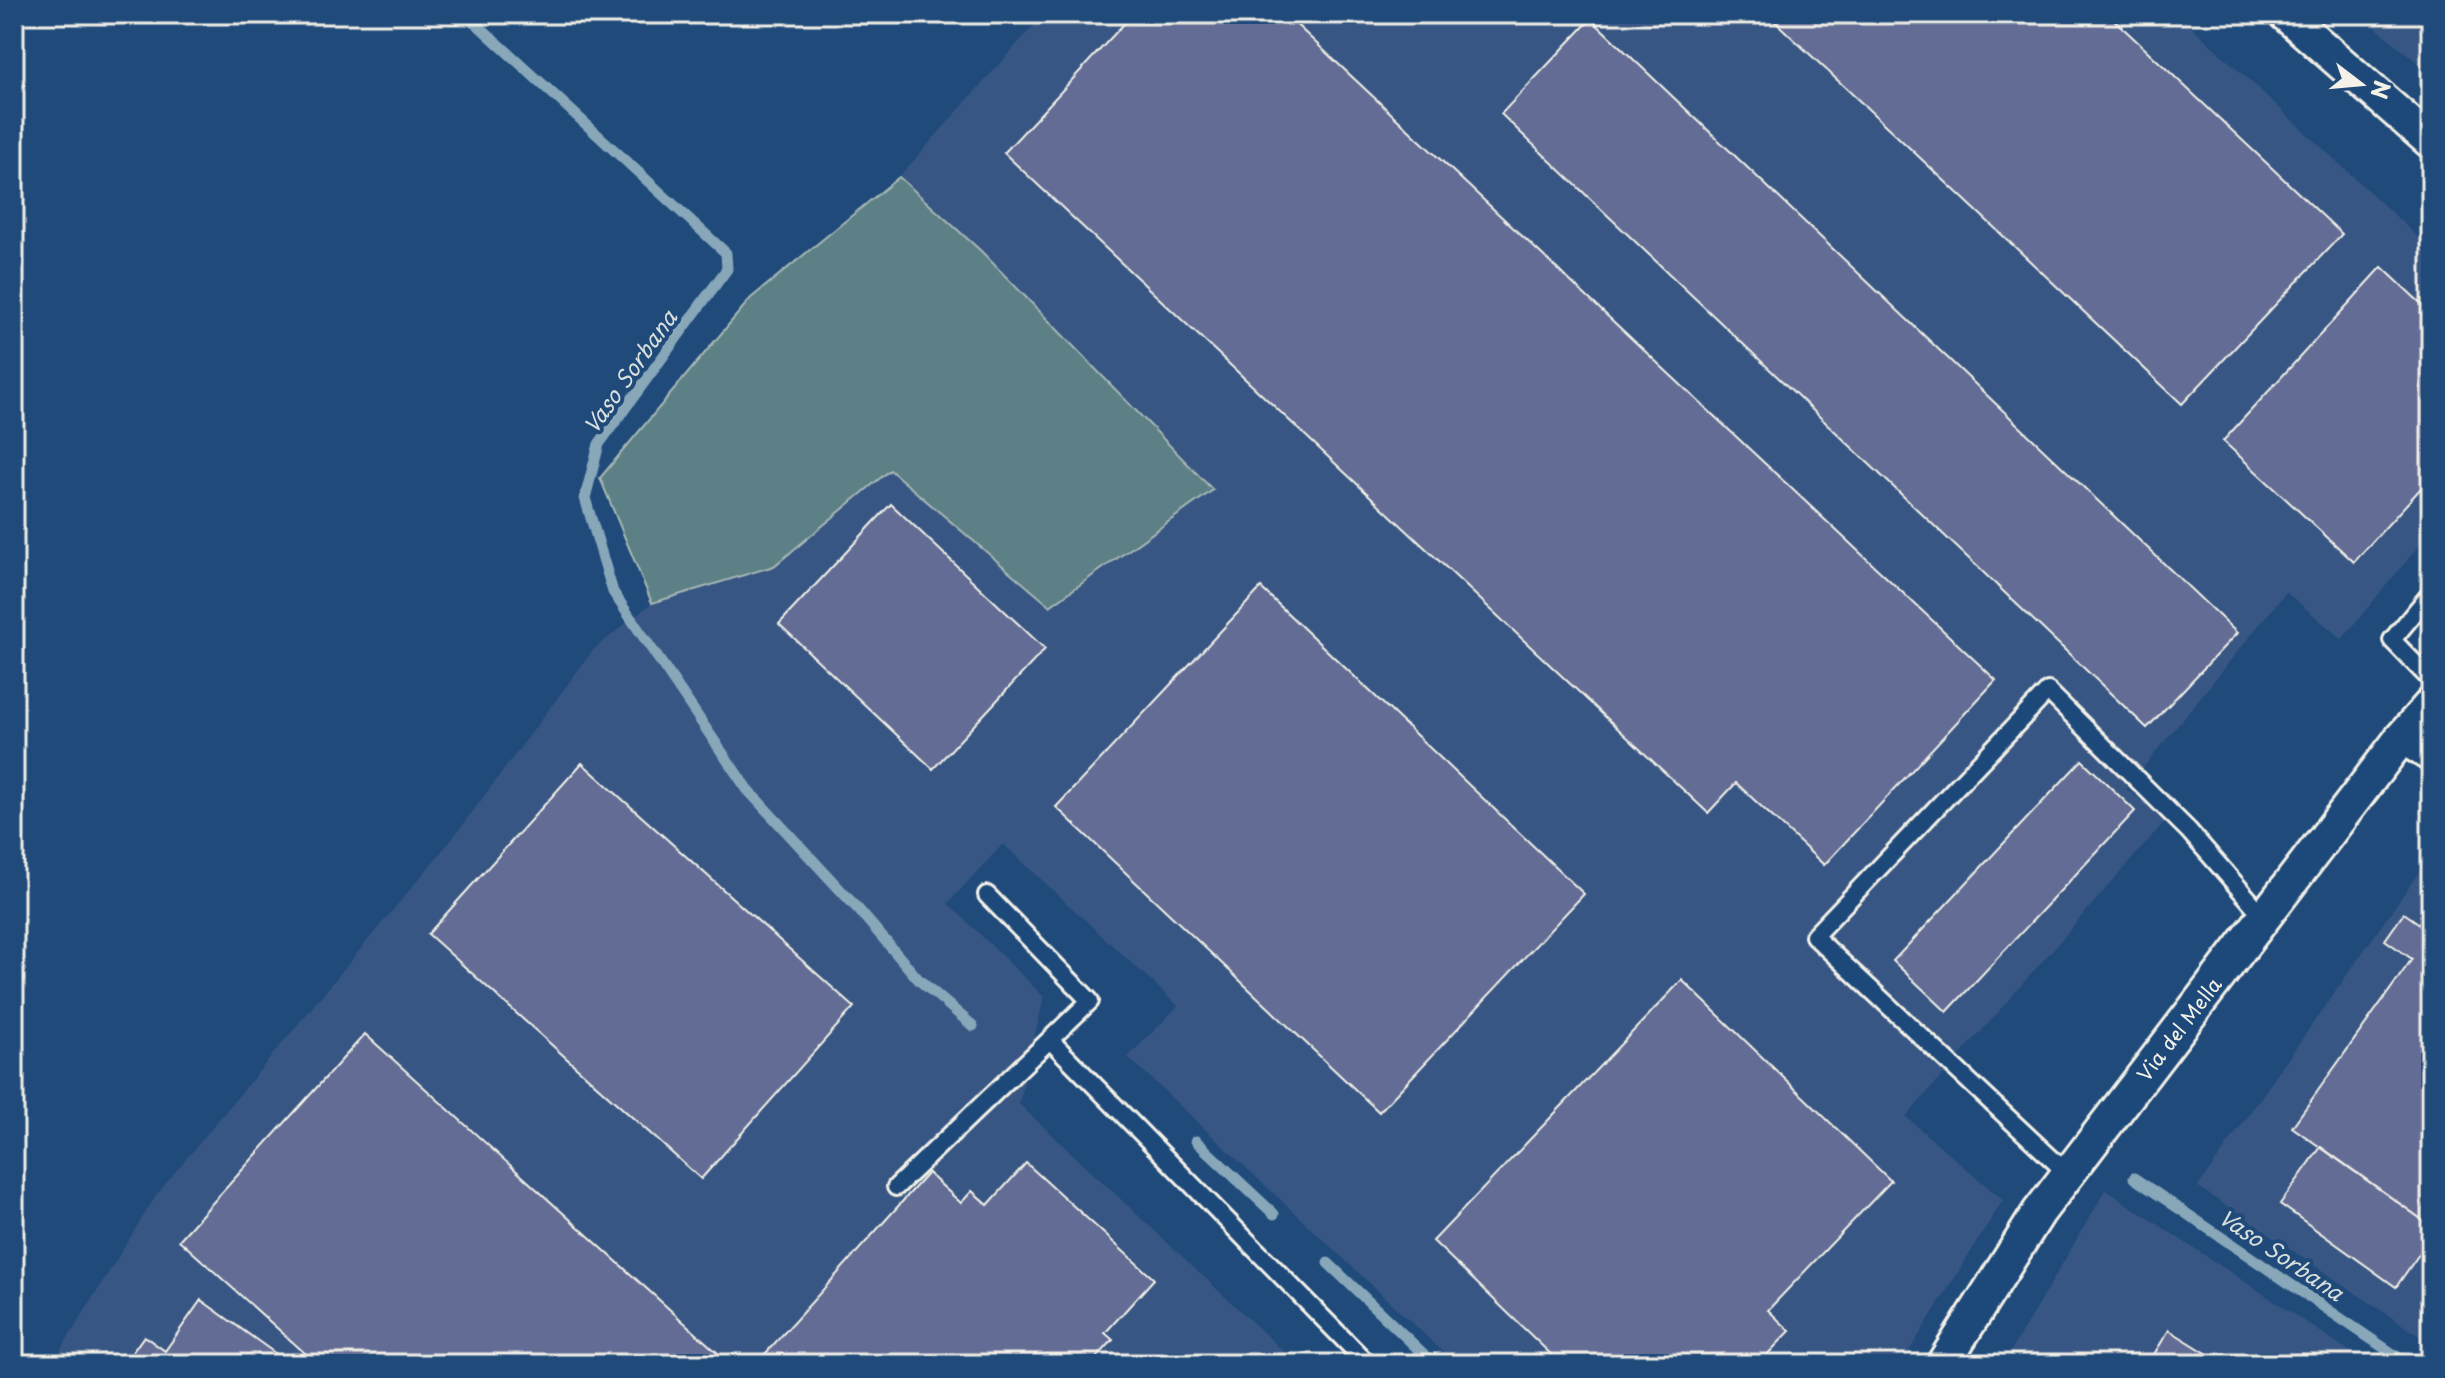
<svg xmlns="http://www.w3.org/2000/svg" width="2445" height="1378" viewBox="0 0 2445 1378" font-family="'Playpen Sans',sans-serif">
	<style>
		.built { fill: #375784 }
		.green { fill: #5b8085; stroke: #a8b8b6; stroke-width: 2 }
		.lines { fill: none; stroke-linecap: round; stroke-linejoin: round }
		.stream { stroke: #88a8ba; stroke-width: 11 }
		.building { fill: #626c95; stroke: #f4f1e8; stroke-width: 2 }
		.lane-casing { stroke: #f4f1e8; stroke-width: 22 }
		.street-casing { stroke: #f4f1e8; stroke-width: 38 }
		.lane { stroke: #1f4a7a; stroke-width: 16 }
		.street { stroke: #1f4a7a; stroke-width: 32 }
		.labels { text-anchor: middle; dominant-baseline: central; stroke-width: 8; stroke-linejoin: round; paint-order: stroke }
		.street-label { font-size: 20px; fill: #f4f1e8; stroke: #1f4a7a }
		.water-label { font-size: 22px; font-style: italic; fill: #d9dfdc; stroke: #1f4a7a }
	</style>
	<rect width="100%" height="100%" fill="#1f4a7a"/>
	<filter id="ink" filterUnits="userSpaceOnUse"><feTurbulence type="fractalNoise" baseFrequency=".0125" numOctaves="2"/><feDisplacementMap in="SourceGraphic" scale="16" xChannelSelector="R" yChannelSelector="G"/><feConvolveMatrix kernelMatrix="1 2 1 2 8 2 1 2 1" color-interpolation-filters="sRGB"/></filter>
	<g filter="url(#ink)">
		<path class="built" d="M1044,14H2178L2431,249V531L2342,639L2286,592L2126,789L2167,819L1906,1117L2003,1200L1901,1364H1456L1128,1057L1178,1006L1003,844L948,903L1044,997L1019,1104L1297,1364H52L157,1194L452,839L594,649L652,603L774,566L890,470L1050,606L1213,490L981,251L899,177Z
			M2360,14H2431V74Z
			M2431,855V1344L2198,1187Z
			M2106,1190L2369,1364H2003Z"/>
		<path class="green" d="M899,177L981,251L1213,490L1050,606L890,470L774,566L652,603L600,478L751,298Z"/>
		<g class="lines">
			<path class="stream" d="M466,14L726,253L727,269L599,444L585,498L613,592L747,789L858,909L919,980L973,1026
				M1196,1141L1274,1214
				M2134,1178L2408,1364
				M1328,1263L1434,1364"/>
		</g>
		<path class="building" d="M1133,14H1285L1996,680L1824,865L1736,783L1708,813L1004,153Z
			M1767,14H2108L2342,234L2182,404Z
			M1591,19L2237,633L2147,728L1501,114Z
			M2382,267L2431,313V477L2354,562L2223,441Z
			M891,504L1045,649L933,769L779,624Z
			M1261,588L1584,894L1379,1112L1056,807Z
			M2082,760L2135,811L1947,1012L1893,961Z
			M582,763L854,1007L701,1179L428,934Z
			M2404,913L2431,932V1226L2292,1127L2412,959L2385,940Z
			M1682,980L1891,1181L1768,1310L1790,1331L1758,1364H1561L1433,1241Z
			M365,1034L730,1364H317L179,1240Z
			M2321,1147L2431,1226V1237L2396,1287L2280,1204Z
			M1026,1163L1154,1279L1105,1333L1113,1340L1091,1364H756L928,1173L961,1203L972,1191L988,1205Z
			M201,1300L290,1364H124L144,1336L165,1351Z
			M2169,1330L2224,1364H2148Z"/>
		<g class="lines">
			<defs>
				<path id="lane" d="M2431,593L2392,640L2431,680
					M1050,1040L1368,1364
					M2069,1175L1814,936L2048,691L2189,831L2265,918
					M896,1187L1090,1001L987,895"/>
				<g id="street">
					<path d="M2285,14L2431,142"/>
					<path d="M2402,737L2431,755"/>
					<path id="s1" d="M1943,1364L2039,1212L2402,737L2431,704"/>
				</g>
			</defs>
			<use href="#lane" class="lane-casing"/>
			<use href="#street" class="street-casing"/>
			<use href="#lane" class="lane"/>
			<use href="#street" class="street"/>
		</g>
	</g>
	<g class="labels">
		<g class="street-label">
			<text stroke="none"><textPath href="#s1" startOffset="410">Via del Mella</textPath></text>
		</g>
		<g class="water-label">
			<text transform="translate(629 371) rotate(-55)">Vaso Sorbana</text>
			<text transform="translate(2282 1254) rotate(34)">Vaso Sorbana</text>
		</g>
	</g>
	<rect width="2445" height="1378" fill="none" stroke="#1f4a7a" stroke-width="48"/>
	<rect x="24" y="24" width="2397" height="1330" fill="none" stroke="#f4f1e8" stroke-width="3" filter="url(#ink)"/>
	<g transform="translate(2361 84) rotate(106)" stroke="#1f4a7a" stroke-width="6" paint-order="stroke">
	<path d="M0-6L14 30L0 20L-14 30Z" fill="#f4f1e8"/>
	<text y="-12" font-size="22" font-weight="bold" text-anchor="middle" fill="#f4f1e8">N</text>
	</g>
</svg>
